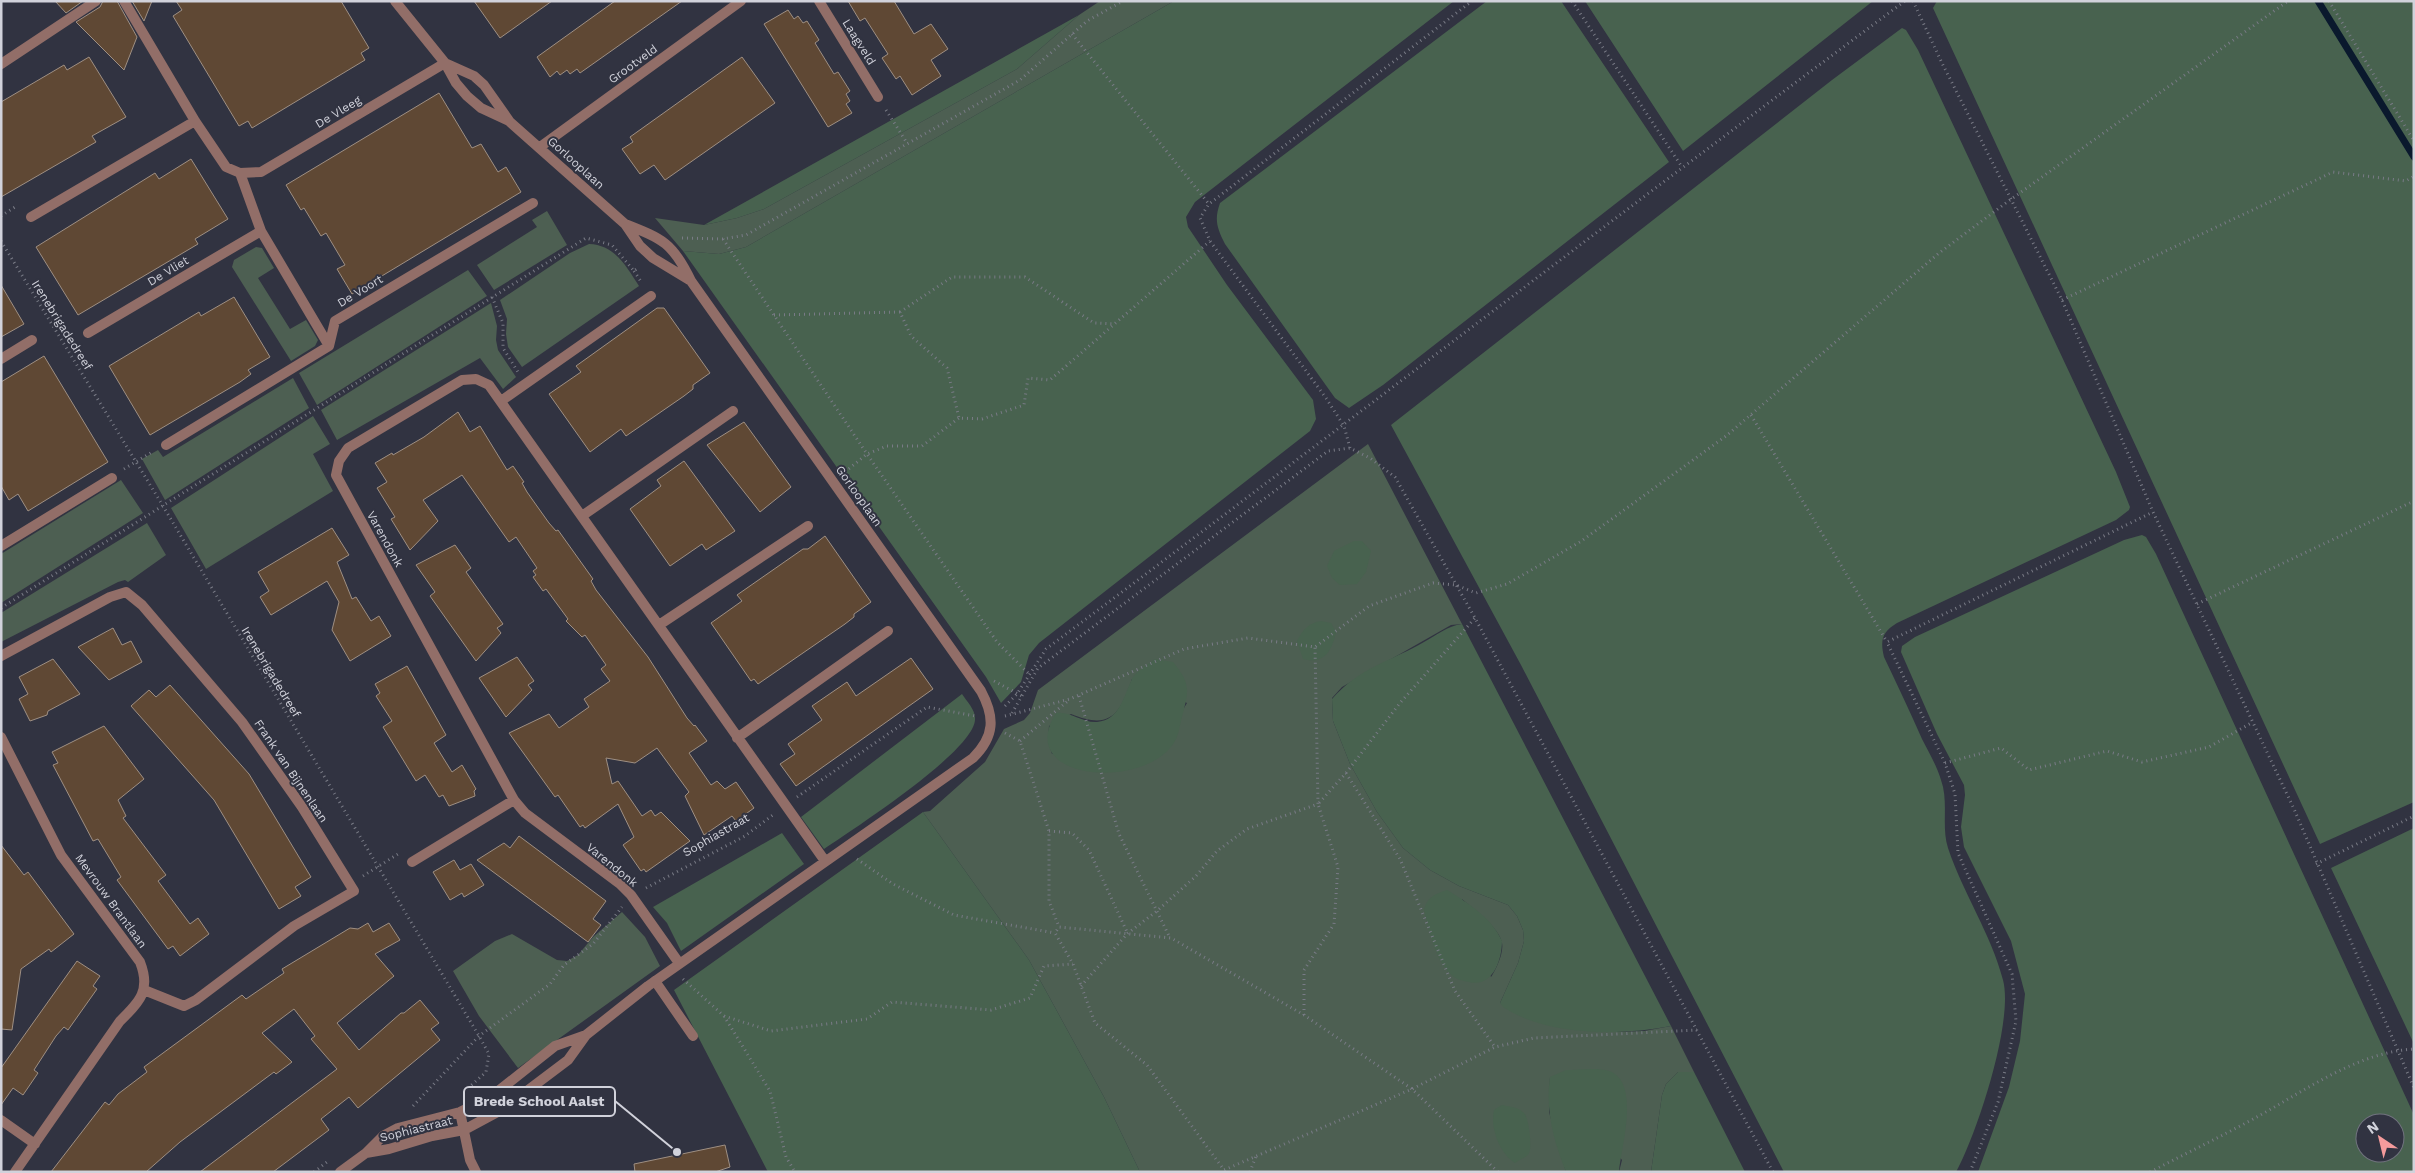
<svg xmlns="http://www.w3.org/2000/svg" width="2415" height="1173" viewBox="0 0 2415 1173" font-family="'Work Sans',sans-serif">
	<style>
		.green { fill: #4d5f52; fill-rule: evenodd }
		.forest { fill: #48624f; fill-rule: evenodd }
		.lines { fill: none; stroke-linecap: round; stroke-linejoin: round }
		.stream { stroke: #0a192d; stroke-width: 7 }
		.building { fill: #5f4834; stroke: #9e8f83 }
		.path { stroke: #797b86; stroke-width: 3; stroke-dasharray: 1 4; stroke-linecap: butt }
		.service { stroke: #926e68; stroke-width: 10 }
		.minor { stroke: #926e68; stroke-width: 10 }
		.labels { text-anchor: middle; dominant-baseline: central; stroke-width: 4; stroke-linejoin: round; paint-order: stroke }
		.street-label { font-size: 12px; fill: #d1d2db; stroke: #313341 }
		.leader { fill: none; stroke: #d1d2db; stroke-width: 2 }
		.callout-dot { fill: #d1d2db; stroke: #313341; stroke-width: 2 }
		.callout { fill: #313341; stroke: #d1d2db; stroke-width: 2 }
		.callout-label { font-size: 14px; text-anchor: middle; font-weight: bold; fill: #d1d2db }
	</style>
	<rect width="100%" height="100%" fill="#313341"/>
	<path class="green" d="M1100,1H1174L746,247L719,254L683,251L655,218L704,225L737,218L764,209L1017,69L1079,15Z
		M547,211L567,245L494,290L477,265L537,227L532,220Z
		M589,244C615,245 626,266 639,286L522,367L508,347L506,334L507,319L500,300L570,253Z
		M256,247L262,248L274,268L258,278L290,329L306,320L318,340L315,346L291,361L232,267L234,260Z
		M468,270L487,296L317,405L299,373Z
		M491,303L497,326L496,340L498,350L516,377L503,389L480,358L337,440L321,410Z
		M293,378L309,408L165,500L142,459L158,450L163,457Z
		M313,416L330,444L313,454L333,491L206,569L171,508Z
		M1368,444L1462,624L1451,625L1342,687L1332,698L1333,721L1350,764L1377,812L1403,848L1430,870L1459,886L1508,905L1517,916L1523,930L1524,941L1518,963L1500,1003L1614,1032L1644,1031L1671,1026L1694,1072H1678L1666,1084L1662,1095L1651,1172H1619L1622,1160L1550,1077L1549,1112L1566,1172H1140L1104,1097L1029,960L923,812L930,811L985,762L1004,729L1024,720L1030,713L1038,690ZM1132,679L1187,703L1184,708L1052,754L1048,741L1049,726L1071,714C1110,730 1120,715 1132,679ZM1462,899C1473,909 1500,928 1502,943C1504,953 1496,969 1491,977Z
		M121,480L143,513L1,603V554Z
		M147,523L166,555L128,582L125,580L118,582L1,642V613Z
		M622,912L645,937L660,966L518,1068L479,1016L453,971L495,941L512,934L557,960L567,961L578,955L593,937Z"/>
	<path class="forest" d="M1174,1H1454L1195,202L1186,217L1188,227L1227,285L1313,400L1316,419L1310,431L1039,643L1029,655L1021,682L1001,703L986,677L683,251L719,254L746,247Z
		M1487,1H1561L1669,162L1383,385L1349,408L1335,398L1225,244C1217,228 1214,220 1220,203Z
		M1585,1H1873L1683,151Z
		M1937,1H2414V802L2320,844L1933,8Z
		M1079,15L1017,69L764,209L737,218L704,225Z
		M1902,28L1906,30L1918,50L2116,472L2130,507L2129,510L2116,520L1897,623C1882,632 1880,640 1884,657C1897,684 1910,712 1922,739C1929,753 1937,766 1941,780C1949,802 1941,826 1948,848C1963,893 1991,934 2003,980C2014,1021 1977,1134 1956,1172H1784L1521,665L1391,425L1832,80Z
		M2142,535L2146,537L2156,554L2414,1115V1172H1978L2009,1087L2020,1041L2025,994L2011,941L1964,847L1961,827L1965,795L1964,785L1937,734L1901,652L1902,646L1915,637L2124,540ZM2365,1123H2395V1153H2365Z
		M1354,541H1362L1371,551L1366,572L1357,584L1340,585L1332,578L1327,566L1334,551Z
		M1321,621L1331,623L1336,632C1332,650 1325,665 1303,659L1297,641C1303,630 1308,623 1321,621Z
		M1462,624L1671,1026C1620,1036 1547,1036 1503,1007L1500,1003L1518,963L1524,941L1523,930L1517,916L1508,905L1459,886L1430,870L1403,848L1377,812L1350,764L1333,721L1332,699C1359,668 1391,661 1424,642C1437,635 1447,626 1462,624Z
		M1155,659L1173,662C1191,684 1189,690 1182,717C1180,724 1179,733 1176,739C1151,791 1012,783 1056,713C1071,711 1082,723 1097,722C1120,720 1124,695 1132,679C1136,671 1148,665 1155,659Z
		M962,694C967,702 976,710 975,720C973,752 852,830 824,849L801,817Z
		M923,812L1029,960L1104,1097L1140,1172H768L674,990Z
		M2414,828V1044L2331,868Z
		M782,833L804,864L681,951L667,923L653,907Z
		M1447,890C1467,902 1493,919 1502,941C1502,961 1492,988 1469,982C1464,981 1458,980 1454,977C1435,962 1430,932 1424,910C1427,897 1435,894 1447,890Z
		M1566,1070C1578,1070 1597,1067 1609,1071C1641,1082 1621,1147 1619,1172H1566C1554,1142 1545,1110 1550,1077Z
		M1678,1072H1694L1745,1172H1651L1662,1095L1666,1084Z
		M1502,1105C1510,1107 1518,1107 1524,1113C1529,1118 1533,1150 1528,1155C1525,1158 1519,1160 1515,1163C1499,1153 1490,1127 1494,1110Z"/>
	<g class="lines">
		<path class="stream" d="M2318,1L2414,157"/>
	</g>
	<path class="building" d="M55,1H83L66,13Z
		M103,1H117L137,37L124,70L76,22L100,7Z
		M132,1H152L144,21Z
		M176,1H341L369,48L361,53L365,60L252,128L248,121L239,126L173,16L182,10Z
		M474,1H552L500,38Z
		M615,1H682L580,73L577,69L570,74L567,70L560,75L557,71L550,77L537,57Z
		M848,1H894L914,34L931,24L948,49L931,60L941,76L912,95L900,76L896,79L882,58L888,54L865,18L860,21Z
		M788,10L794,19L798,16L803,23L807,21L819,40L815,43L834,74L838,72L850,91L846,94L850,101L846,104L852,113L828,127L764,24Z
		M89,57L126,117L92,136L96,142L1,197V102L64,65L67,70Z
		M742,57L775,103L665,180L654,165L640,174L622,149L633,142L630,137Z
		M439,93L472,148L481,144L498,172L506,167L521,192L352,294L337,269L345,265L326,233L321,236L304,208L301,210L286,185Z
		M191,159L228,219L195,239L198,244L78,315L36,247L155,173L159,179Z
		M1,285L24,324L1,337Z
		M234,297L270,357L248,370L251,374L240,382L150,435L109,366L199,312L201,316Z
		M657,308H664L710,373L693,385V389L684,396L626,436L621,429L590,452L549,394L581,372L576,366Z
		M44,356L108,462L28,511L18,494L9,500L1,486V382Z
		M458,412L470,432L480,426L507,470L513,466L524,482L522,483L527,492L549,523L556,531L558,530L593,579L591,581L596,590L648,657L687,718L694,726L695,725L707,741L689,753L711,785L717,781L725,789L736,782L754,808L736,821L732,816L704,835L685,796L689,792L657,748L635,763L606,758L612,784L618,781L642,816L651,810L655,816L661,812L690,841L646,872L644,869L641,871L623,845L634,837L618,804L585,828L583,825L580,827L558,795L555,797L509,733L549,714L559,728L589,707L584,699L610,681L601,669L606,665L585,635L582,637L566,621L568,619L546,589L543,591L533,577L536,575L533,571L537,568L516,537L509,542L462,475L423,500L438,521L410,550L391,519L395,517L377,488L387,482L375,463L392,453L393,455L424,437Z
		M744,422L791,487L760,512L707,445Z
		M684,461L735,531L706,550L702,544L670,566L630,509L661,486L657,480Z
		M332,528L349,555L337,562L352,599L356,597L371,621L379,616L391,636L350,661L332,630L339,602L327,581L271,615L260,597L269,591L258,572Z
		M825,536L871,602L854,614V617L845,624L758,684L754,679L751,681L711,623L742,601L737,595L803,549H808Z
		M455,545L471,568L466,572L503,624L497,628L501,633L476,661L430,596L435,592L416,565Z
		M113,628L122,645L131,641L142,662L109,680L78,647Z
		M517,657L534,681L528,685L532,690L506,717L479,678Z
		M911,658L933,689L796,786L780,764L795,754L788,744L822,720L812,706L847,682L856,696Z
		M53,659L80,694L48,711L47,715L30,721L19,699L28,694L19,677Z
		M407,666L446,735L434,743L452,772L462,765L476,789L474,791L475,796L449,806L443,795L439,797L425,775L416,781L383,727L392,721L376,696L380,693L375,684Z
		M170,685L249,774L311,877L295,887L301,896L279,909L214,800L131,706L149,690L156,697Z
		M104,726L144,779L118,800L126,816L123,818L166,875L158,881L190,924L198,918L209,934L180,956L173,946L168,949L117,880L121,877L98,839L93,841L53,765L58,763L52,752Z
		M519,836L606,901L593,919L601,925L588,942L477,860L504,843L510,848Z
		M1,845L24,875L28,872L74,934L51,952L49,949L21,969L12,1030L1,1029Z
		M454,860L460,870L471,864L484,885L464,897L462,893L450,900L433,872Z
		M368,923L373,932L389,923L400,940L375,954L394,976L337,1023L359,1050L401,1013H404L420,1000L439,1023L431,1029L440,1040L358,1108L349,1097L321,1119L329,1130L273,1172H200L337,1069L311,1039L315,1036L294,1009L262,1033L292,1062L276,1074L274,1072L180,1142L146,1172H51L105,1102L109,1105L118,1094L147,1072L144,1067L242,995L246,999L284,973L282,969L350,928L358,929Z
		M77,961L100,976L93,986L97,989L68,1030L64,1027L56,1036L34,1070L38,1073L23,1095L13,1088L1,1105V1068Z
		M725,1145L730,1167L715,1172H635L634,1164Z"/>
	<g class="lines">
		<path class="path" d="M1572,1L1682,167
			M1913,1L1942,63L2062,300L2153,512L2294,809L2414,1088
			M2329,1L2414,141
			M1072,34L1209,204
			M886,110L907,143
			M1,216L15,207L18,208
			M682,238L723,239L746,235L1020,80L1087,21L1123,1
			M723,239L867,454L997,642L1030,675
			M1,241L163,506L479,1036L489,1054L486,1072L467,1089
			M634,271L642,283
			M492,297L503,323V348L518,372
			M2062,300L2333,172L2406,181L2414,176
			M900,312L952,277H1025L1094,323L1115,324
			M774,315L900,312L911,336L947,368L959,418L982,419L1024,405L1028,378L1050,380L1210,241
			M1751,415L1887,642
			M1350,448L1344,426L1326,398L1210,241L1200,218L1209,204L1472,1
			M124,469L152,452
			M845,472L867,454L887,446H922L959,418
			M2197,604L2414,501
			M1,608L586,238L612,245L634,271L639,267
			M994,681L1022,696
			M1079,696L1119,834L1170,938
			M1005,706L1017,694L1046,649C1333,434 1617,215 1905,1
			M1012,713L1038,668L1328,451L1350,448L1370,458L1395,477L1475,618L1773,1172
			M1005,716L1070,699L1184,649L1248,638L1315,647L1369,606L1433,583L1456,585L1476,593L1507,584L1580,542L1726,436L1939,253L2003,205L2288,1
			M1005,733L1020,741L1049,831V901L1059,927
			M1020,741L1069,700
			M1945,763L2001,748L2029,770L2107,751L2142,762L2209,747L2253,722
			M1346,773L1400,859L1455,991L1495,1047
			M797,797L927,707L975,716
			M1049,831L1072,833L1089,850L1127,932
			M857,859L893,884L954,915L1055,933
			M2316,864L2414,816
			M363,876L398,854
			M646,888L745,836L774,814
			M683,979L724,1016L770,1091L786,1157L795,1172
			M1081,986L1128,933L1157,911L1196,876L1217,851L1247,829L1318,804L1315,647
			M1304,1015V970L1334,924L1338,867L1318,804L1346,773L1400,703L1475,618
			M724,1016L771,1031L867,1019L892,1002L991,1010L1030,998L1044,966L1073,964
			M413,1106L479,1036L550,984L564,965L593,944L622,907
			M314,1172L327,1162
			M1250,1172L1256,1156
			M1498,1172L1412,1089L1304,1015L1171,938L1059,927L1055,933L1073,964L1095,1023L1147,1065L1224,1170L1412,1089L1495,1047L1534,1038L1697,1030
			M1970,1172L1998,1102L2016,1021L2012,974L1958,853L1955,794L1945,763L1887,642L2153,512
			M2150,1172C2185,1154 2220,1137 2255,1118C2303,1092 2357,1052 2414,1049"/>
		<path class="service" d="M655,981L693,1036"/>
		<path class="minor" d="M124,1L195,121L226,167L240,173L261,231L329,346
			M395,1L445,63L456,83L467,96L481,108L509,121
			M819,1L878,97
			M445,63L474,76L484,85L510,122L625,224L640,246L653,258L691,281
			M1,64L96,1
			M540,147L741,1
			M240,173L261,172L445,63
			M31,217L195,121
			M88,333L261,231
			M1,359L32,340
			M501,401L651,296
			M166,445L329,346L335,321L533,203
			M582,516L733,411
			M1,546L112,478
			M659,625L808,526
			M1,656L110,597L126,592L142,605L242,722L302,807L354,891L294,926L196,1000L184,1006L144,990
			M1,737L61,855L140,962C151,990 140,1002 120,1021L15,1172
			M737,738L888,631
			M412,862L514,800
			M679,963L631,895L620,884L525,813L514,800L336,475L339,461L348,448L462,380L476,379L489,385L825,861
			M460,1112L470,1160L476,1172
			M1,1120L35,1144
			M366,1153L389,1149L432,1136L464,1130L503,1109L568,1060L586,1035L648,986L973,758C995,736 995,717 981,691L691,281C673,243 663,239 625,224
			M340,1172L366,1153L383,1136L398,1128L460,1112L492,1096L555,1046L586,1035"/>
	</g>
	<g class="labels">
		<g class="street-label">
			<text transform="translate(859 42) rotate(58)">Laagveld</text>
			<text transform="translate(633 64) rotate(-36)">Grootveld</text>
			<text transform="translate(338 112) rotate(-31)">De Vleeg</text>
			<text transform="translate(576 163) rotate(42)">Gorlooplaan</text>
			<text transform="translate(168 271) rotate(-31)">De Vliet</text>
			<text transform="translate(360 291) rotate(-31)">De Voort</text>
			<text transform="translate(62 325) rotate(58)">Irenebrigadedreef</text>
			<text transform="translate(859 496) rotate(55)">Gorlooplaan</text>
			<text transform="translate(385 539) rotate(61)">Varendonk</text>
			<text transform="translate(271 672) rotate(59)">Irenebrigadedreef</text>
			<text transform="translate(291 771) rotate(56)">Frank van Bijnenlaan</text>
			<text transform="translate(716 835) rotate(-30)">Sophiastraat</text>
			<text transform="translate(612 865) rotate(39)">Varendonk</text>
			<text transform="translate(111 901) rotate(54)">Mevrouw Brantlaan</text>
			<text transform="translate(416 1129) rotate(-14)">Sophiastraat</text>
		</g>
	</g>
	<path class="leader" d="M677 1152L615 1101"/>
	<circle class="callout-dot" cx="677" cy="1152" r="5"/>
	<rect class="callout" x="464" y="1087" width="151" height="29" rx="5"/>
	<g class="callout-label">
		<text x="539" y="1106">Brede School Aalst</text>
	</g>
	<rect width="2415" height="1173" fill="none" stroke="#d1d2db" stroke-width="5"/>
	<g transform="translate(2380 1138) rotate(325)"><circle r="24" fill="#313341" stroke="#71737f"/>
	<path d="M0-4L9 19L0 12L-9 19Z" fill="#f59b9c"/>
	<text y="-8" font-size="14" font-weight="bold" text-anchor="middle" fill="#d1d2db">N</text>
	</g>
</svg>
